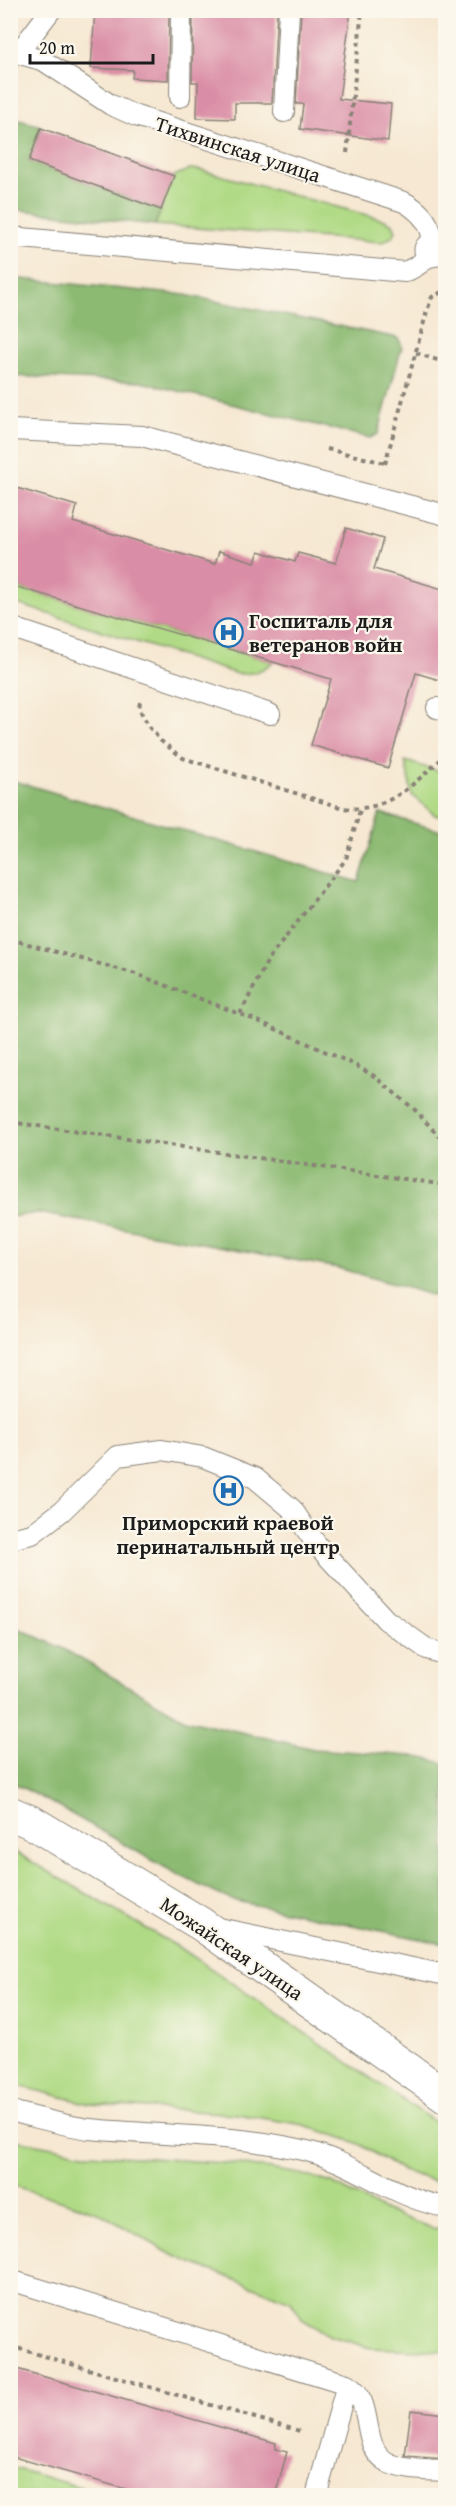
<svg xmlns="http://www.w3.org/2000/svg" width="456" height="2506" viewBox="0 0 456 2506" font-family="'Gentium Book Plus',serif">
	<style>
		.green { fill: #b0da85; stroke: #667b50; stroke-width: 1.5 }
		.forest { fill: #8cba72; stroke: #546b47; stroke-width: 1.5 }
		.building { fill: #da8da6 }
		.lines { fill: none; stroke-linecap: round; stroke-linejoin: round }
		.lane-casing { stroke: #898277; stroke-width: 22 }
		.secondary-casing { stroke: #898277; stroke-width: 35 }
		.path { stroke: #898277; stroke-width: 4; stroke-dasharray: 4.5 4.5; stroke-linecap: butt }
		.lane { stroke: #fff; stroke-width: 20 }
		.secondary { stroke: #fff; stroke-width: 33 }
		.labels { text-anchor: middle; dominant-baseline: central; stroke-width: 4.5; stroke-linejoin: round; paint-order: stroke }
		.street-label { font-size: 21px; fill: #1c1c1c; stroke: #fbf7ec }
		.poi-label { font-size: 21px; font-weight: bold; fill: #1c1c1c; stroke: #fbf7ec; text-anchor: start }
	</style>
	<rect width="100%" height="100%" fill="#fbf7ec"/>
	<filter id="ink" filterUnits="userSpaceOnUse"><feTurbulence type="fractalNoise" baseFrequency=".0167" numOctaves="2"/><feDisplacementMap in="SourceGraphic" scale="12" xChannelSelector="R" yChannelSelector="G"/><feConvolveMatrix kernelMatrix="1 2 1 2 8 2 1 2 1" color-interpolation-filters="sRGB"/></filter>
	<filter id="wash" filterUnits="userSpaceOnUse"><feTurbulence type="fractalNoise" baseFrequency=".008" numOctaves="4" result="noise"/><feDisplacementMap in="SourceGraphic" scale="24" xChannelSelector="R" yChannelSelector="G"/><feGaussianBlur stdDeviation="1.35" result="paint"/><feColorMatrix in="noise" values="0 0 0 0 0 0 0 0 0 0 0 0 0 0 0 0 0 1.4 0 .05"/><feComposite in="paint" operator="in"/></filter>
	<g filter="url(#wash)">
		<rect width="100%" height="100%" fill="#f6e8d2"/>
		<path class="green" d="M190,169L201,170L385,220L393,224L396,231L392,237L382,242L155,225L174,176Z
			M10,585L273,662C261,672 252,674 237,674L11,602Z
			M405,761L445,773V818L435,815L412,795Z
			M10,1849L185,1951L445,2129V2184L403,2171L357,2143L304,2125L237,2114L90,2104L11,2084Z
			M10,2139L90,2154L239,2164L300,2174L332,2183L386,2211L432,2228L445,2229V2351L371,2348L330,2336L302,2319L291,2301L174,2256L98,2212L11,2185Z
			M10,2467L97,2492L108,2495H11Z"/>
		<path class="forest" d="M11,118L38,125L41,128L29,161L161,210L155,225L11,209Z
			M11,278L185,295L398,338L402,346L378,434L370,438L141,382L11,376Z
			M11,780L359,882L380,813L445,832V1299L338,1268L38,1213L11,1217Z
			M11,1625L62,1648L185,1719L314,1749L413,1756L445,1763V1944L231,1900C155,1867 86,1818 11,1782Z"/>
		<g id="blocks">
			<path class="building" d="M95,10H169L168,80L132,78L133,70L91,68Z
				M193,10H277L272,103H235V119L197,118L198,82H192Z
				M301,10H351L339,99L391,104L388,141L300,129L303,104H296Z
				M41,128L174,176L161,210L29,161Z
				M10,486L77,506L73,522L215,564L219,551L255,562L259,551L295,562L298,553L336,563L346,528L383,539L374,569L446,590V682L416,673L388,768L311,745L331,679L10,585Z
				M10,2367L276,2443L275,2449L287,2452L275,2496H150L10,2456Z
				M411,2410L446,2414V2459L405,2456Z"/>
		</g>
	</g>
	<g filter="url(#ink)">
		<use href="#blocks" fill-opacity="0" stroke="#898277" stroke-width="1.5"/>
		<g class="lines">
			<defs>
				<path id="lane" d="M10,51L44,61L111,105L136,116L404,202C426,214 445,241 422,262C418,266 411,269 405,272L10,237
					M19,52L51,10
					M180,97L181,10
					M284,112L289,10
					M10,430L142,436L446,515
					M10,627L270,714
					M437,708L446,710
					M10,1539L32,1534L62,1511L118,1456L162,1450L203,1457L255,1478L292,1509L317,1545L386,1620L427,1649L446,1655
					M218,1928L446,1975
					M10,2111C36,2117 64,2126 90,2129C163,2136 236,2134 307,2151C356,2163 395,2199 446,2207
					M10,2280L347,2384C376,2401 359,2443 385,2461C401,2471 427,2470 446,2471
					M316,2496L347,2384"/>
				<path id="secondary" d="M431,250L446,247
					M10,1813L33,1823L201,1924L446,2096"/>
			</defs>
			<use href="#lane" class="lane-casing"/>
			<use href="#secondary" class="secondary-casing"/>
			<path class="path" d="M347,153L362,10
				M416,353L446,363
				M327,449L385,463
				M385,464L427,311L432,297L446,290
				M140,702L139,708L149,727L161,741L183,758L343,808C390,813 413,783 446,755
				M10,939L136,974L258,1021L353,1064L374,1076L415,1110L446,1144
				M240,1014L268,960L346,859L360,810
				M10,1122L446,1185
				M10,2346L303,2432"/>
			<use href="#lane" class="lane"/>
			<use href="#secondary" class="secondary"/>
		</g>
	</g>
	<defs>
		<symbol id="hospital-ring" viewBox="-11 -11 22 22"><circle r="9.5" fill="#fbf7ec" stroke="#1f6fb2" stroke-width="1.5"/><path d="M-5-5h3v3.5h4V-5h3V5h-3V1.5h-4V5h-3Z" fill="#1f6fb2"/></symbol>
	</defs>
	<g fill-rule="evenodd">
		<use href="#hospital-ring" x="212" y="616" width="33" height="33"/>
		<use href="#hospital-ring" x="212" y="1474" width="33" height="33"/>
	</g>
	<g class="labels">
		<g class="street-label">
			<text transform="translate(238 149) rotate(18)">Тихвинская улица</text>
			<text transform="translate(232 1948) rotate(34)">Можайская улица</text>
		</g>
		<g class="poi-label">
			<text x="249" y="620">Госпиталь для<tspan x="249" dy="24">ветеранов войн</tspan></text>
			<text x="228" y="1522" text-anchor="middle">Приморский краевой<tspan x="228" dy="24">перинатальный центр</tspan></text>
		</g>
	</g>
	<rect width="456" height="2506" fill="none" stroke="#fbf7ec" stroke-width="36"/>
	<path d="M30 54v9h123v-9" fill="none" stroke="#1c1c1c" stroke-width="3"/>
	<text x="39" y="54" font-size="18" fill="#1c1c1c" stroke="#fbf7ec" stroke-width="4.5" paint-order="stroke">20 m</text>
</svg>
